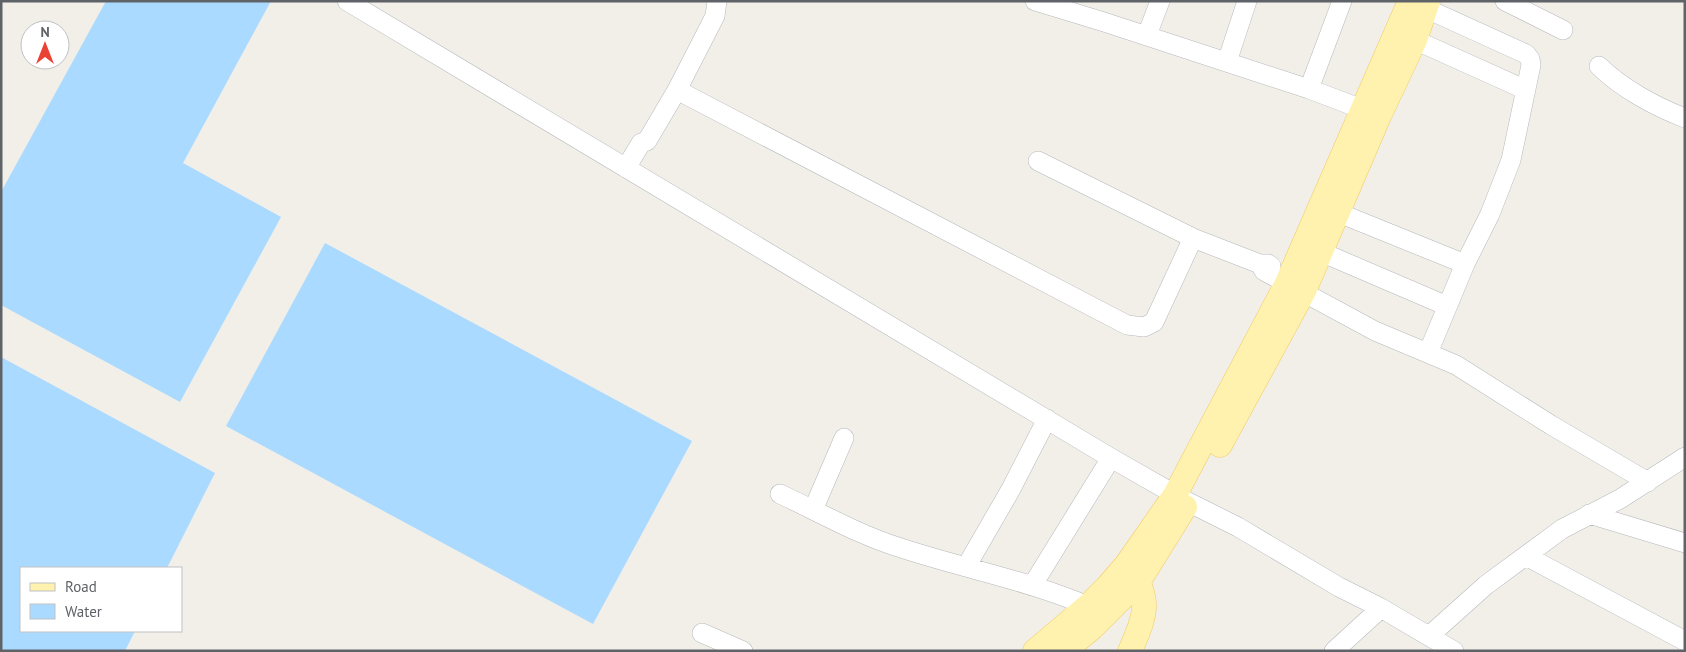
<svg xmlns="http://www.w3.org/2000/svg" width="1686" height="652" viewBox="0 0 1686 652" font-family="'PT Sans',sans-serif">
	<style>
		.water { fill: #aadaff }
		.lines { fill: none; stroke-linecap: round; stroke-linejoin: round }
		.minor-casing { stroke: #b5b8bc; stroke-width: 20 }
		.major-casing { stroke: #f2c960; stroke-width: 25 }
		.minor { stroke: #fff; stroke-width: 19 }
		.major { stroke: #fff2af; stroke-width: 24 }
	</style>
	<rect width="100%" height="100%" fill="#f1efe8"/>
	<path class="water" d="M106,1H271L183,163L281,217L180,402L1,305V192Z
		M325,243L692,441L593,624L226,426Z
		M1,357L215,473L167,568H21V631H135L125,651H1Z"/>
	<g class="lines">
		<defs>
			<path id="minor" d="M347,1L1111,458L1188,502L1238,527L1339,587L1381,608L1454,651
				M1035,1L1104,22L1309,89L1375,114
				M1505,1L1563,30
				M1425,8L1526,54L1530,59L1531,65L1511,160L1490,214L1465,264L1428,353
				M1147,35L1160,1
				M1415,40L1526,90
				M1227,62L1247,1
				M1599,66C1621,88 1656,107 1685,118
				M1309,89L1342,1
				M677,90L1127,325L1144,327L1154,322L1193,238
				M1038,161L1193,238L1260,264H1268L1271,266
				M626,168L641,143L647,141L677,90L715,16L717,1
				M1339,213L1465,264
				M1321,252L1447,306
				M1260,264L1264,271L1375,331L1456,365L1551,425L1648,482
				M780,494C819,512 857,534 898,547C961,568 1027,580 1088,606
				M813,510L844,438
				M1589,514L1685,543
				M1526,556L1685,641
				M966,567L1011,489L1047,419
				M1032,586L1111,458
				M702,633L743,651
				M1429,636L1486,585L1562,529L1620,499L1685,457
				M1334,651L1381,608"/>
			<path id="major" d="M1220,445L1304,291L1379,116L1415,40L1428,1
				M1035,651L1088,606L1108,586L1127,564L1175,495L1287,283L1410,1
				M1064,651L1093,627L1139,581L1185,507
				M1130,651C1144,618 1153,601 1130,569"/>
		</defs>
		<use href="#minor" class="minor-casing"/>
		<use href="#major" class="major-casing"/>
		<use href="#minor" class="minor"/>
		<use href="#major" class="major"/>
	</g>
	<rect width="1686" height="652" fill="none" stroke="#5f6368" stroke-width="5"/>
	<rect x="20" y="567" width="162" height="65" fill="#ffffff" stroke="#bfc1c3"/>
	<rect x="30" y="583" width="25" height="8" fill="#fff2af" stroke="#bfc1c3"/>
	<text x="65" y="592" font-size="15" fill="#5f6368">Road</text>
	<rect x="30" y="604" width="25" height="15" fill="#aadaff" stroke="#bfc1c3"/>
	<text x="65" y="617" font-size="15" fill="#5f6368">Water</text>
	<g transform="translate(45 45)"><circle r="24" fill="#ffffff" stroke="#bfc1c3"/>
	<path d="M0-4L9 19L0 12L-9 19Z" fill="#ea4335"/>
	<text y="-8" font-size="14" font-weight="bold" text-anchor="middle" fill="#5f6368">N</text>
	</g>
</svg>
